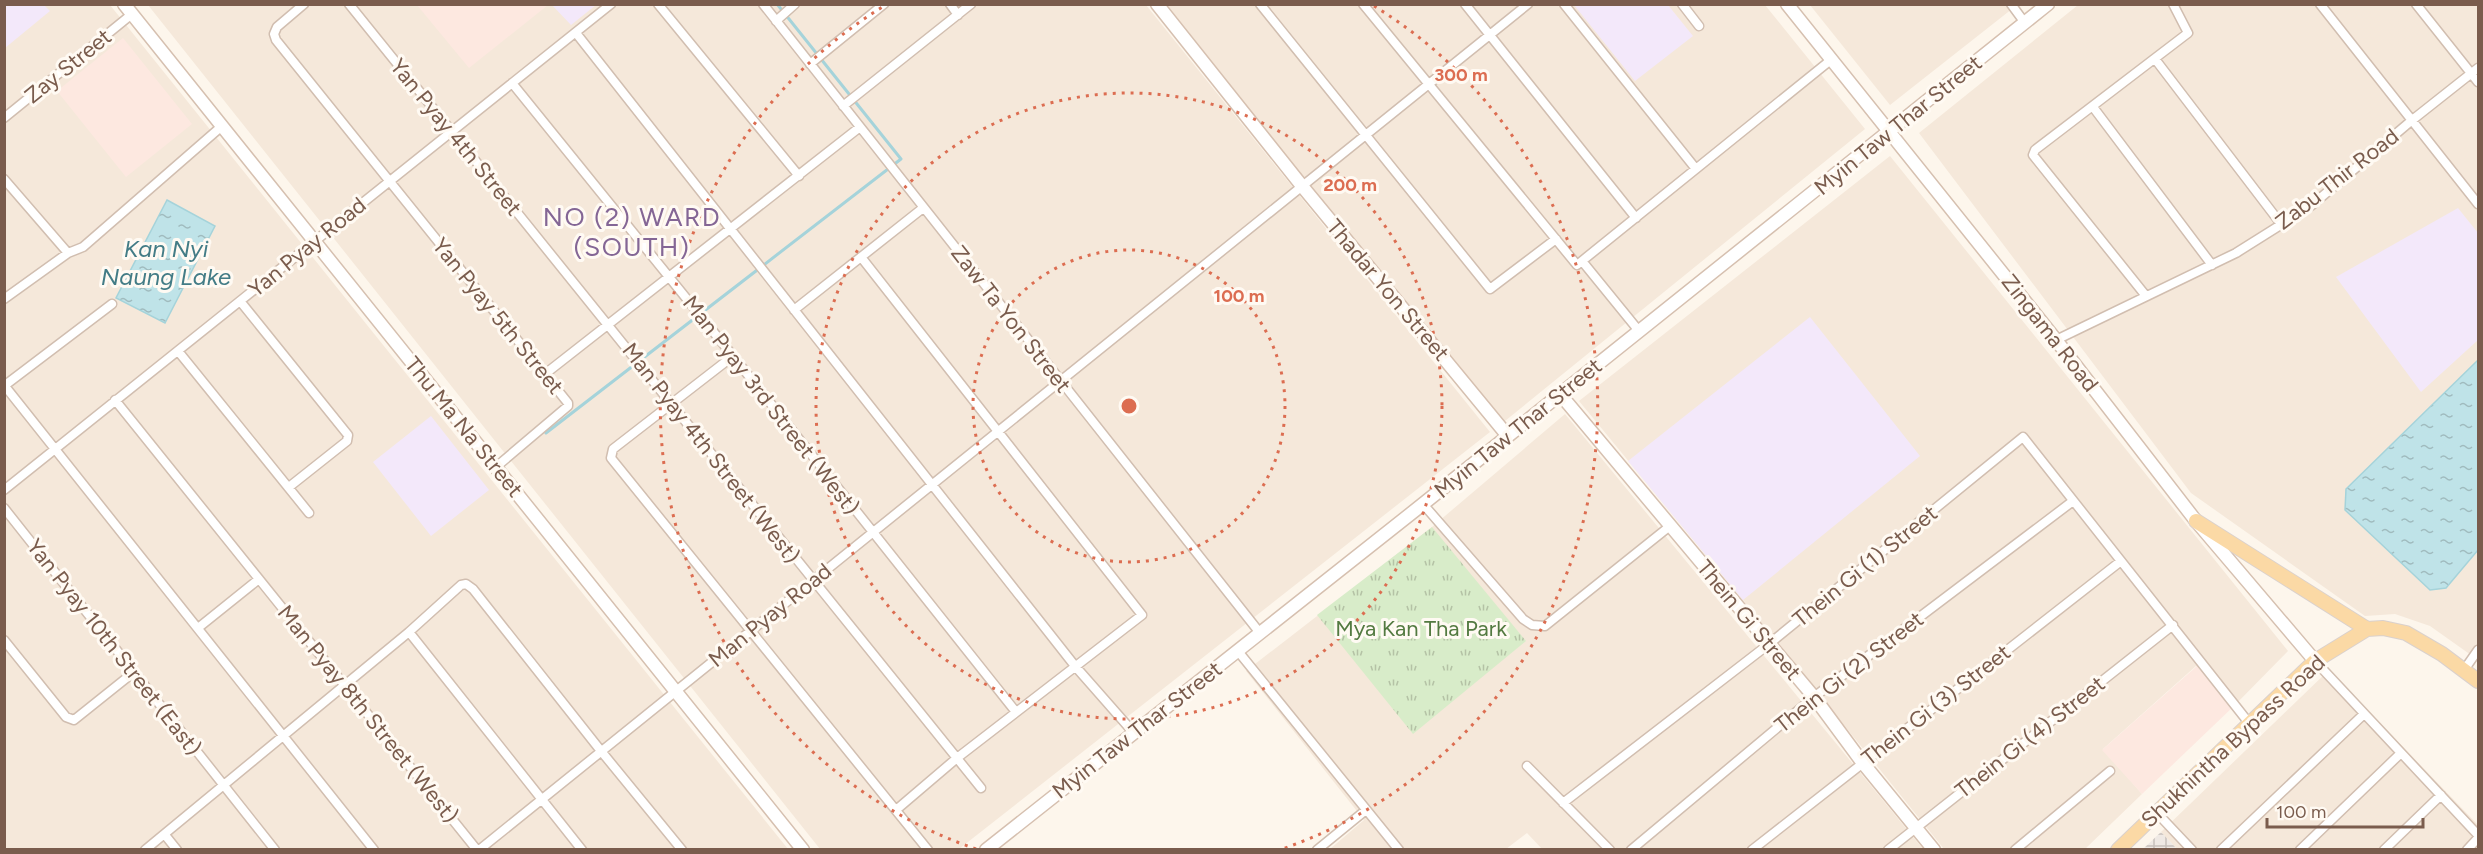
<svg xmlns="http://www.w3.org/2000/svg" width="2483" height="854" viewBox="0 0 2483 854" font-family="Figtree,sans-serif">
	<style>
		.residential { fill: #f5e8da }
		.commercial { fill: #fde8e0 }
		.industrial { fill: url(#industrial-grid) }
		.education { fill: #f3e8fa }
		.grass { fill: url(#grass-tufts) }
		.water { fill: url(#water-ripples); stroke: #a5d3da; stroke-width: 1.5 }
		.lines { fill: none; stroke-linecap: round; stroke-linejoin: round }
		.stream { stroke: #a5d3da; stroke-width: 3 }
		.street-casing { stroke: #d1beb0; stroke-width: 11 }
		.secondary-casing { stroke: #d6c0b0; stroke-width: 15 }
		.primary-casing { stroke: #dad1cd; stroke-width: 16 }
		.street { stroke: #fff; stroke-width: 8 }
		.secondary { stroke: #fff; stroke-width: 12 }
		.primary { stroke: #fbd9a5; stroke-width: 14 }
		.ring { fill: none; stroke: #dc6d51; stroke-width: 3; stroke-dasharray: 3 6 }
		.labels { text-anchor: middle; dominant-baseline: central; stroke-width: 6; stroke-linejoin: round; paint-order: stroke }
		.street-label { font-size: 22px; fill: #7a5c4d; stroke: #fffaf3 }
		.park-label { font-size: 22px; fill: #537a41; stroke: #fffaf3 }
		.water-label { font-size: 24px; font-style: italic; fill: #437c86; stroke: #fffaf3 }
		.quarter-label { font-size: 26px; letter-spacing: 1.5px; fill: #846695; stroke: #fffaf3 }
		.centre { fill: #dc6d51; stroke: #fffaf3; stroke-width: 3 }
		.ring-label { font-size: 18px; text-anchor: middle; font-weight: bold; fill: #dc6d51; stroke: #fffaf3; stroke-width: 6; stroke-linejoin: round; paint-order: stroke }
	</style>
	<defs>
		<pattern id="industrial-grid" width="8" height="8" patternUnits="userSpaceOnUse" patternTransform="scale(1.5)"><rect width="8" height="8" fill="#efe9e4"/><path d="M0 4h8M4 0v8" fill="none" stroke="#c7c0bb"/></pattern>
		<pattern id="grass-tufts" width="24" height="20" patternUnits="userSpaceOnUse" patternTransform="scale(1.5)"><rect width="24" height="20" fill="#d8ecc9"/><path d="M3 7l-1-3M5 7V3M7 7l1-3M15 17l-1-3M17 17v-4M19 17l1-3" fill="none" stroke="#b4c2a5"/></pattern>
		<pattern id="water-ripples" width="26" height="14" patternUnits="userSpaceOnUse" patternTransform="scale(1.5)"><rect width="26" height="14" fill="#bfe3e8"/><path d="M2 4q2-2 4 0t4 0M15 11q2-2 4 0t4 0" fill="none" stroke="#a0bbbe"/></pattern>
	</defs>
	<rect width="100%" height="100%" fill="#fdf6ec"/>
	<path class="residential" d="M5,5H110L788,849L5,850Z
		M148,5H1146L1490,432L959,849H820Z
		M1167,5H1765L1865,129L1500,425Z
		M1810,5H2017L1890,105Z
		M2078,5H2478V660L2430,626L2395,614L2365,616L2191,493L1919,133Z
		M1890,156L2288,651L2234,706L2196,666L2103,749L2142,794L2085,849H1944L1743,600L1579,401Z
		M1565,414L1923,849L1543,850L1527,833L1506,849H1330L1364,820L1246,671L1432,527Z
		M2329,670L2478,825V849H2177L2161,832Z"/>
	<path class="commercial" d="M417,5H548L469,68Z
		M123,38L192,124L126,177L57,91Z
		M2197,666L2234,706L2142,794L2102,750Z"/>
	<path class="industrial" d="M2161,832L2177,849H2143Z"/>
	<path class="education" d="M5,4L44,5L50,11L5,48Z
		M552,5H596L571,25Z
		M1574,5H1668L1693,36L1635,81Z
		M2458,208L2478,233V340L2421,392L2336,277Z
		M1810,317L1920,456L1743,600L1628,461Z
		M431,416L489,490L431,536L373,462Z"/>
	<path class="grass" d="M1432,527L1526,641L1413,734L1317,615Z"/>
	<path class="water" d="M167,200L215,226L165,323L116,298Z
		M2478,360V550L2446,588L2430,590L2345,510L2346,489Z"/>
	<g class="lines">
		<path class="stream" d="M546,433L901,159L777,4"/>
		<defs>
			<path id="street" d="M304,4L277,27L274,34L276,40L568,403V406L496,467
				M349,4L981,788
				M658,4L799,176
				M763,4L1260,633
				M950,4L958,15
				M1260,4L1490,289L1556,239
				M1363,4L1577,265L1832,59
				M1465,4L1636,218
				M1564,4L1696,169
				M1682,4L1699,26
				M2011,4L2025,23
				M2320,4L2478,204
				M2416,4L2478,82
				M776,21L795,4
				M576,33L1075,666L1133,732
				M2155,59L2281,224
				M810,64L884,4
				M512,83L733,356L1016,712
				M843,106L971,4
				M2093,107L2212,265
				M4,118L132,14
				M4,179L68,253
				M861,257L1142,615L957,758L896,810
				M1582,261L1639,331
				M2146,296L2033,155L2035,150L2188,33L2173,4
				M4,299L68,253L83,247L222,126
				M240,301L348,435L347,441L289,487
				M794,310L923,208
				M2056,340L2236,253L2312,205L2411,121L2478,68
				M178,351L309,513
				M733,356L613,449L611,458L928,850
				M545,374L860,127
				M4,385L374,850
				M4,386L112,304
				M115,400L477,850
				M4,490L611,4
				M1423,504L1523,619L1532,625L1545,626L1670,526
				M4,508L275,850
				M198,628L259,579
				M409,632L582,850
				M4,640L66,717L74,720L134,672
				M1237,650L1399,850
				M2315,661L2478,835
				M2464,670L2478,650
				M1527,766L1610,850
				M1563,803L1769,644L2023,437L2249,723
				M2157,813L2192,850
				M165,835L177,850
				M145,850L409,632L461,585L466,584L473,589L601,751L682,850
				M479,850L1528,4
				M1317,850L1366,810
				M1631,850L1814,697L2073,501
				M1752,850L2121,561
				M1888,850L2173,625
				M2015,850L2110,771
				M2221,850L2364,714
				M2300,850L2401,753
				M2384,850L2441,795
				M2467,850L2478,838"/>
			<path id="secondary" d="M124,4L803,850
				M1157,4L1302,186L1507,435
				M1787,4L2056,340L2196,521L2315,661
				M1560,394L1814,697L1862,762L1934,850
				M986,850L1423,504L2048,4"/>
			<path id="primary" d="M2196,521L2367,629
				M2118,850L2315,661L2367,629L2383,628L2406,633L2442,654L2478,681"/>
		</defs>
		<use href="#street" class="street-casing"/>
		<use href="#secondary" class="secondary-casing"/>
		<use href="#primary" class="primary-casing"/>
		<use href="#street" class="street"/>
		<use href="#secondary" class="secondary"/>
		<use href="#primary" class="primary"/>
	</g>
	<g class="ring">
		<circle cx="1129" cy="406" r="156"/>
		<circle cx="1129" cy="406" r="313"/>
		<path d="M976 849A469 469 0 0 1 884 6M1374 6A469 469 0 0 1 1282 849"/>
	</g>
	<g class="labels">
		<g class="street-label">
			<text transform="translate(68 66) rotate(-39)">Zay Street</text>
			<text transform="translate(1898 125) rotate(-39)">Myin Taw Thar Street</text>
			<text transform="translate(456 137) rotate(51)">Yan Pyay 4th Street</text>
			<text transform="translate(2337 179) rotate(-38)">Zabu Thir Road</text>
			<text transform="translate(307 247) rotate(-39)">Yan Pyay Road</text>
			<text transform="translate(1388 290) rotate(50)">Thadar Yon Street</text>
			<text transform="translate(498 316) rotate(51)">Yan Pyay 5th Street</text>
			<text transform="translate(1011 319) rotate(52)">Zaw Ta Yon Street</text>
			<text transform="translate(2050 333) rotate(52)">Zingama Road</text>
			<text transform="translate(771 405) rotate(52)">Man Pyay 3rd Street (West)</text>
			<text transform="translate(464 427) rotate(51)">Thu Ma Na Street</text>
			<text transform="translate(1518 428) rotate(-39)">Myin Taw Thar Street</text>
			<text transform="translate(711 453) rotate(52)">Man Pyay 4th Street (West)</text>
			<text transform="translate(1865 566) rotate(-39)">Thein Gi (1) Street</text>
			<text transform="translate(770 615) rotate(-39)">Man Pyay Road</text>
			<text transform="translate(1749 620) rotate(50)">Thein Gi Street</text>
			<text transform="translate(114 647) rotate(52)">Yan Pyay 10th Street (East)</text>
			<text transform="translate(1849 672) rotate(-38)">Thein Gi (2) Street</text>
			<text transform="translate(1936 705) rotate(-38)">Thein Gi (3) Street</text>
			<text transform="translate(368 714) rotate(51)">Man Pyay 8th Street (West)</text>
			<text transform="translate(1137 730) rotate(-38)">Myin Taw Thar Street</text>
			<text transform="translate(2030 737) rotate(-38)">Thein Gi (4) Street</text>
			<text transform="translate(2233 741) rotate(-43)">Shukhintha Bypass Road</text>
		</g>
		<g class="park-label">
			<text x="1421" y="628">Mya Kan Tha Park</text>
		</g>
		<g class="water-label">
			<text x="166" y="248">Kan Nyi<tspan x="166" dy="28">Naung Lake</tspan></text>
		</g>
		<g class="quarter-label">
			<text x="632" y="217">NO (2) WARD<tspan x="632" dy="30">(SOUTH)</tspan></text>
		</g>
	</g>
	<circle cx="1129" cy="406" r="9" class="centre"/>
	<g class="ring-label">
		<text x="1461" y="81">300 m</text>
		<text x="1350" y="191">200 m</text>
		<text x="1239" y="302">100 m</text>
	</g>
	<rect width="2483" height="854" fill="none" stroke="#7a5c4d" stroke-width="12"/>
	<path d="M2267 818v9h156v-9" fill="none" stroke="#7a5c4d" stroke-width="3"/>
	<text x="2276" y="818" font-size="18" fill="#7a5c4d" stroke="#fffaf3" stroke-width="4.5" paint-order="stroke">100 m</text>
</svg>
